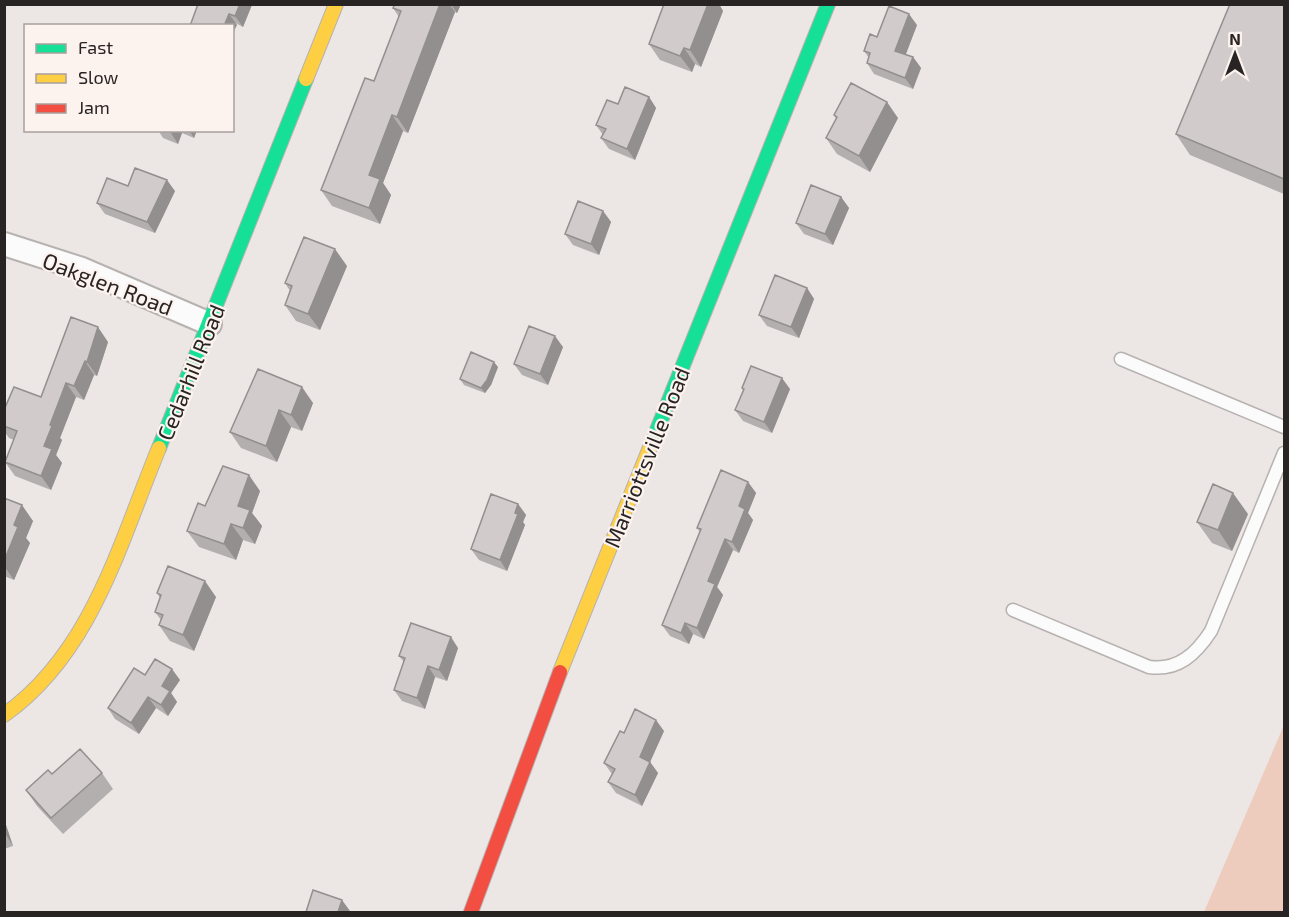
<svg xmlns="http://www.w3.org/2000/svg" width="1289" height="917" viewBox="0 0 1289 917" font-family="'Exo 2',sans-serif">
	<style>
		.green { fill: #edccbe }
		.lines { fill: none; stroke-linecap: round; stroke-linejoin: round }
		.lane-casing { stroke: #b6b2b0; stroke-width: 15 }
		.street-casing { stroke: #b6b2b0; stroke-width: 26 }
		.fast-casing { stroke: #b6b2b0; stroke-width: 16 }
		.slow-casing { stroke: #b6b2b0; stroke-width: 16 }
		.jam-casing { stroke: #b6b2b0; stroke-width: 16 }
		.lane { stroke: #fcfbfb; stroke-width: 12 }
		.street { stroke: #fcfbfb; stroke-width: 22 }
		.fast { stroke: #16e098; stroke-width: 14 }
		.slow { stroke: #ffcf43; stroke-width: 14 }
		.jam { stroke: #f24e42; stroke-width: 14 }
		.wall { fill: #b4afaf }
		.shaded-wall { fill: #928f8e }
		.building { fill: #d1cccb; stroke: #928f8e; stroke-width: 1.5 }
		.labels { text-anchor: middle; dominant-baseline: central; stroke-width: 4.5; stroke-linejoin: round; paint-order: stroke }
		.street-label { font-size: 22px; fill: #282423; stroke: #fcf2ee }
	</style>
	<rect width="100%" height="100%" fill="#ece6e4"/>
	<path class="green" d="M1284,725V912H1204Z"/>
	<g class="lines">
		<defs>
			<path id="lane" d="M1121,359L1284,427
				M1013,610L1149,667C1178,671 1196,654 1211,631L1284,453"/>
			<path id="street" d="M4,244L82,269L210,324"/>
			<path id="fast" d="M651,445L828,4
				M159,448L306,79"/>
			<path id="slow" d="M306,79L336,4
				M560,672L651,445
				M4,715C92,653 120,542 159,448"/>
			<path id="jam" d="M471,912L560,672"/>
		</defs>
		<use href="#lane" class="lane-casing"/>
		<use href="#street" class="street-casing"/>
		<use href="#fast" class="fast-casing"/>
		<use href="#slow" class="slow-casing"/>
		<use href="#jam" class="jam-casing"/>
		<use href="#lane" class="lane"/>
		<use href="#street" class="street"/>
		<use href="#fast" class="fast"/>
		<use href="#slow" class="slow"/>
		<use href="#jam" class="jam"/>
	</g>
	<path class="wall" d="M198,4H252L243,27Z
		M395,4H461L457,13L455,12L408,133L403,131L383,183L391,195L380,224L332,206L321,190L374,81L399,17L393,8Z
		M664,4H719L723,11L701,67L695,64L692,72L660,60L649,44Z
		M1284,4V194L1190,155L1176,134L1268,5Z
		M917,25L905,55L913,57L921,68L913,89L874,74L867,63L869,58L864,51L877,37Z
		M649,97L656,108L635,160L609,149L601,138L603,135L596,125L618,104Z
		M834,115L898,118L870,172L837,154L826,138L836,119Z
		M158,130H197L194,138L182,133L178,144L163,138Z
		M175,191L155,233L105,214L97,203Z
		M841,197L849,208L833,245L804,234L796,223Z
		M603,211L611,222L599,255L573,245L565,234Z
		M347,266L320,330L296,321L285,305L290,291L285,283Z
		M807,288L814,299L799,338L767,326L759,315Z
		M108,342L97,376L94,375L84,400L76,397L60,438L62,440L56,455L62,463L51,490L15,476L5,462L14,440L9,438L4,431V410L41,397Z
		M563,347L548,385L522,375L514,364Z
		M498,367L491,385L485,393L464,385L460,379Z
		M258,369L313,403L302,431L291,427L277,462L241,448L230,432Z
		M742,388L790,389L772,433L743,421L735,410L743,391Z
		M748,482L756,493L748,513L753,520L739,553L733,550L717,587L723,595L704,639L693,634L689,644L670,636L662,625L700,532L697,528Z
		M260,491L252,513L262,526L255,544L243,540L236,560L199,547L187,531L205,506Z
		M4,498L33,521L26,538L30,543L14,580L4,576Z
		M518,504L526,515L523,522L525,525L507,571L479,560L471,549Z
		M1248,514L1232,551L1212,543L1197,522Z
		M157,593L216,597L194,651L170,641L159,625L161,620L155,612L160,598Z
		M458,648L447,681L435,677L425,709L402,701L394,690L404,662L399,656Z
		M145,675L180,680L171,693L177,702L168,716L156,708L139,734L115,719L108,708Z
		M664,731L650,762L658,773L642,806L616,793L608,782L612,774L604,763L624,733Z
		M102,773L113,789L63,834L37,806L26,790L52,774Z
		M4,819L13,846L4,849Z"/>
	<path class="shaded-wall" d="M240,4L252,5L243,27L235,16Z
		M440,4H449L455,12L408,133L397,117Z
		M451,4H461L457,13Z
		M708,4H719L723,11L701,67L690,50Z
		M229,14L237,25L232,35V26H224Z
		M909,14L917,25L903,62L895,51Z
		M684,48L695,64L692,72L680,56Z
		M913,57L921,68L913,89L905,78Z
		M4,91L6,93L4,119Z
		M649,97L656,108L635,160L627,149Z
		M887,102L898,118L870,172L859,156Z
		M392,115L403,131L383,183L391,195L380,224L369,208V175Z
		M171,130H180L182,133L178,144L171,133Z
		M189,130H197L194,138Z
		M167,180L175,191L155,233L147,222Z
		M841,197L849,208L833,245L825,234Z
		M603,211L611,222L599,255L591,244Z
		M335,249L347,266L320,330L308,314Z
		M807,288L814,299L799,338L791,327Z
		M98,327L108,342L97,376L87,362Z
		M555,336L563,347L548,385L540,374Z
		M85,361L94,375L84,400L74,386Z
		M494,362L498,367L491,385L485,393L481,388Z
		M782,378L790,389L772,433L764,422Z
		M66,383L76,397L60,438L62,440L56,455L62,463L51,490L41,476L44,446L50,425Z
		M302,387L313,403L302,431L291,415Z
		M279,410L291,427L277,462L266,446Z
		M249,475L260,491L252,513L262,526L255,544L243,528L238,506Z
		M748,482L756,493L748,513L753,520L739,553L732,542L739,506Z
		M1233,493L1248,514L1232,551L1218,530Z
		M518,504L526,515L523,522L525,525L507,571L500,560Z
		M22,505L33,521L26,538L30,543L14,580L4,566V561L14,525Z
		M231,524L243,540L236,560L224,544Z
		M725,539L733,550L717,587L723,595L704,639L697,628L708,581Z
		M205,581L216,597L194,651L183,635Z
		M685,623L693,634L689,644L681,633Z
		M451,637L458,648L447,681L439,670Z
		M428,666L435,677L425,709L417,698Z
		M172,669L180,680L171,693L177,702L168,716L161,705L162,686Z
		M148,697L156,708L139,734L131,723Z
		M656,720L664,731L650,762L658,773L642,806L635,795L640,757Z
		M4,819L13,846L6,835L4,832Z
		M342,900L350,911L349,912H338Z"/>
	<path class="building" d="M198,4H240L235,16L229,14L224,26H190Z
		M395,4H440L397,117L392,115L369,175L380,179L369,208L321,190L365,78L374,81L401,11L393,8Z
		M664,4H708L690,50L684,48L680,56L649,44Z
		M1230,4H1284V179L1176,134Z
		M889,6L909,14L895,51L913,57L905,78L867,63L870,53L864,51L870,34L877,37Z
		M851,83L887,102L859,156L826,138L837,117L834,115Z
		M625,87L649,97L627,149L601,138L606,129L596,125L607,100L618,104Z
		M135,168L167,180L147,222L97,203L107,178L128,186Z
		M811,185L841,197L825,234L796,223Z
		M578,201L603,211L591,244L565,234Z
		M304,237L335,249L308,314L285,305L292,286L285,283Z
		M775,275L807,288L791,327L759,315Z
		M71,317L98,327L87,362L85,361L74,386L66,383L50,425L52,426L44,446L52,449L41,476L5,462L17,431L4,426V410L14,387L41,397Z
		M529,326L555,336L540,374L514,364Z
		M471,352L494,362L487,380L481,388L460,379Z
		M751,366L782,378L764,422L735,410L744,389L742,388Z
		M258,369L302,387L291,415L279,410L266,446L230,432Z
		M223,466L249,475L238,506L250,510L243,528L231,524L224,544L187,531L198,503L205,506Z
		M721,470L748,482L739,506L745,509L732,542L725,539L708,581L715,584L697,628L685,623L681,633L662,625L701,529L697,528Z
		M1213,484L1233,493L1218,530L1197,522Z
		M491,494L518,504L515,513L518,514L500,560L471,549Z
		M4,498L22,505L14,525L18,527L4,561Z
		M168,566L205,581L183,635L159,625L163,615L155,612L161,595L157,593Z
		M411,623L451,637L439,670L428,666L417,698L394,690L405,658L399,656Z
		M155,659L172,669L162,686L170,691L161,705L148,697L131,723L108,708L134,668L145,675Z
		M635,709L656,720L640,757L650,762L635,795L608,782L615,769L604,763L620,731L624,733Z
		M80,749L102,773L51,818L26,790L48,770L52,774Z
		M313,890L342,900L338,912H306Z"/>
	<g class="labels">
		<g class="street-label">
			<text transform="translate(108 283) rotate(21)">Oakglen Road</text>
			<text transform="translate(190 372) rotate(-68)">Cedarhill Road</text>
			<text transform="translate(646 457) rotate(-68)">Marriottsville Road</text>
		</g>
	</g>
	<rect width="1289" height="917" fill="none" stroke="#282423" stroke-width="12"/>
	<rect x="24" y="24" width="210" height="108" fill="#fcf2ee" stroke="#a7a09d" stroke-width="1.5"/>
	<rect x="36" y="44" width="30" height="9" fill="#16e098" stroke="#a7a09d" stroke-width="1.5"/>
	<text x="78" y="54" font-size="18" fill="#282423">Fast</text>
	<rect x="36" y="74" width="30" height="9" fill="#ffcf43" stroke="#a7a09d" stroke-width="1.5"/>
	<text x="78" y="84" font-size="18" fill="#282423">Slow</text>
	<rect x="36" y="104" width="30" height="9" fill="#f24e42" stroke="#a7a09d" stroke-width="1.5"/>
	<text x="78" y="114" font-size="18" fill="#282423">Jam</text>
	<g transform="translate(1235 54)" stroke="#fcf2ee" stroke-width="4.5" paint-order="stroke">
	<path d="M0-4.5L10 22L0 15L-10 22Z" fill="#282423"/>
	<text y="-9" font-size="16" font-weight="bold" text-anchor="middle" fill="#282423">N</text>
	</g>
</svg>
